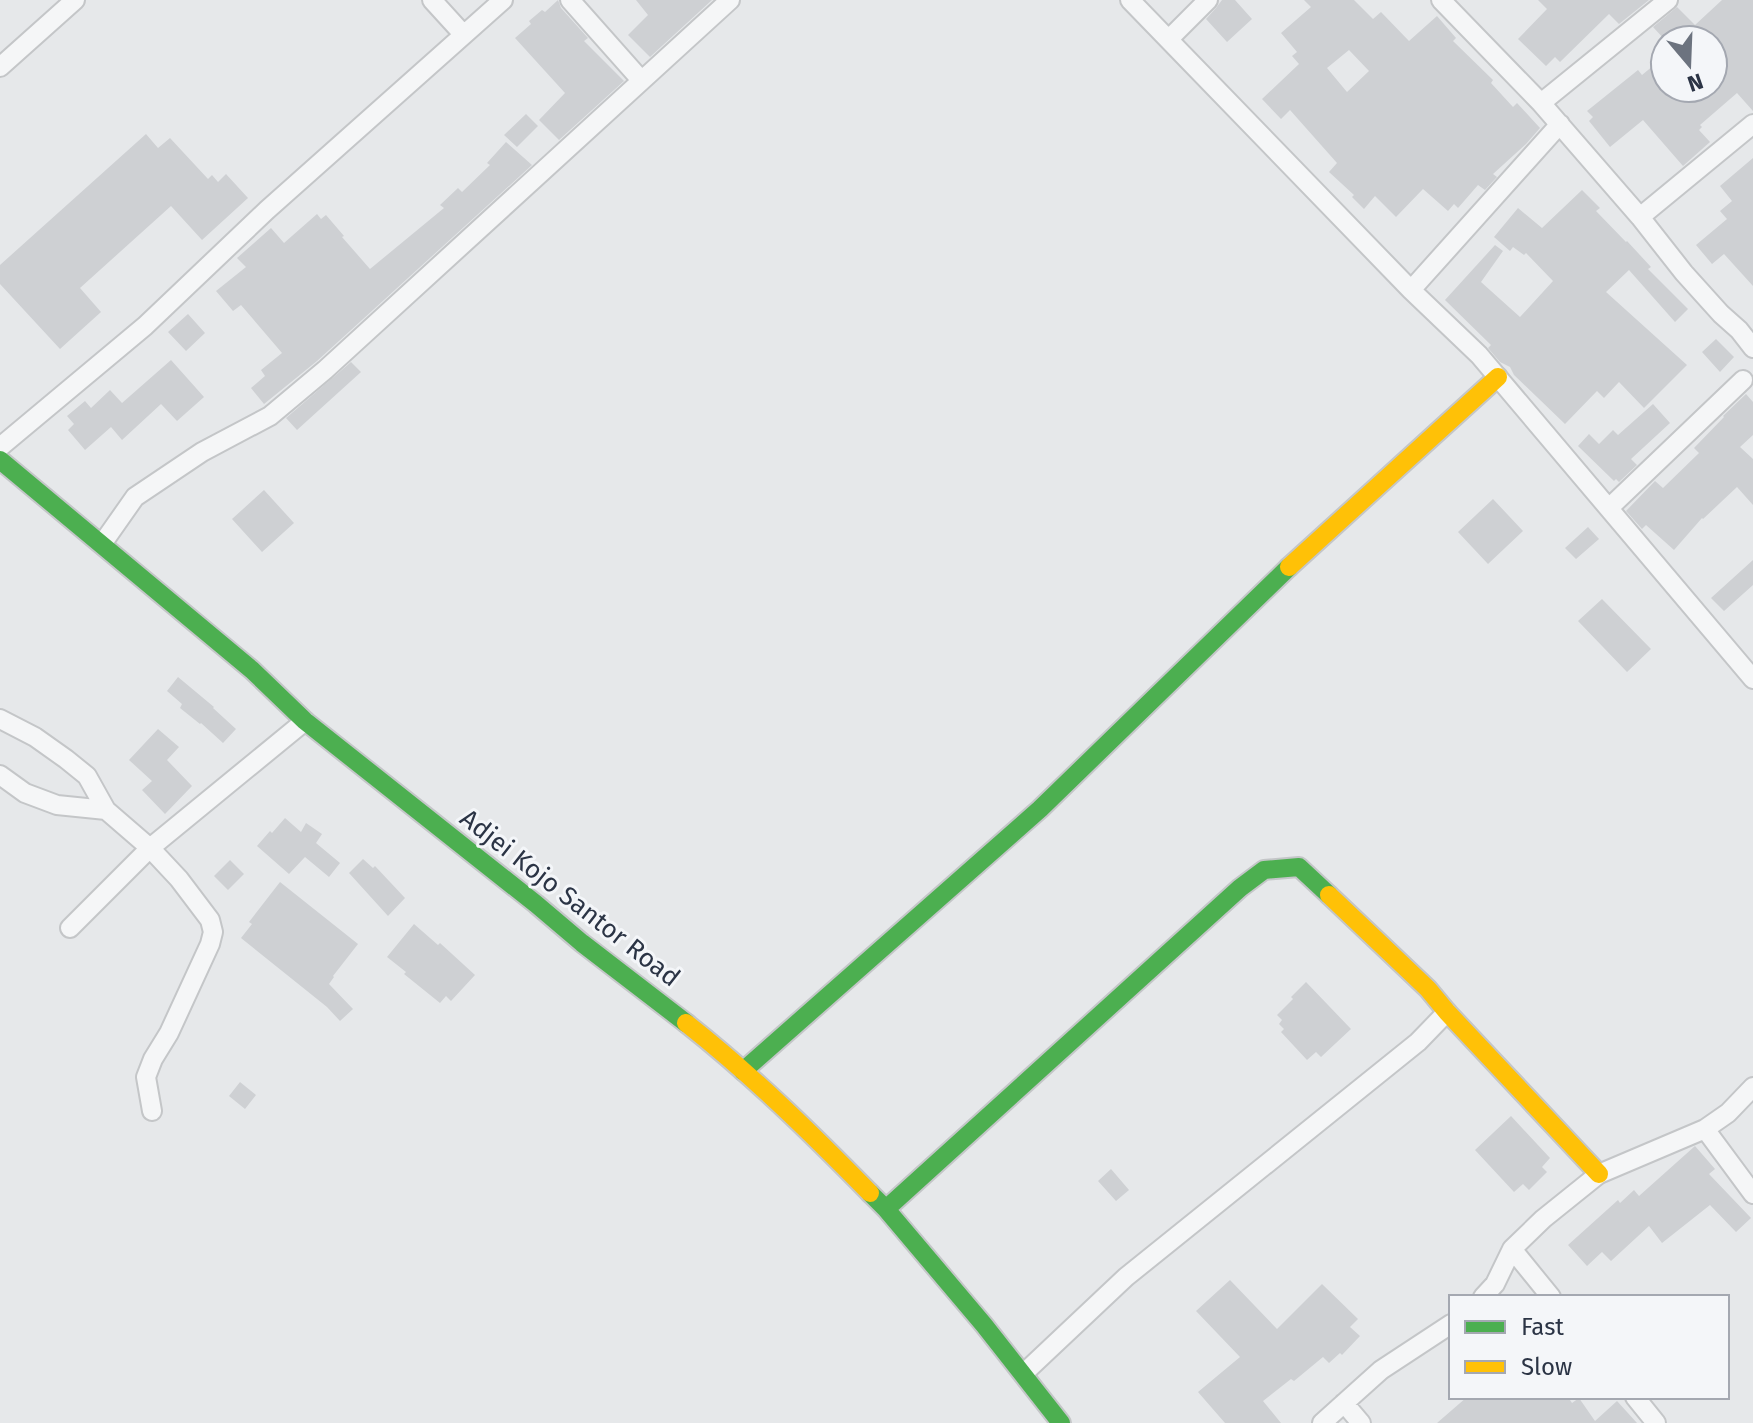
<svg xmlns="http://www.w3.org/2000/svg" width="1753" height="1423" viewBox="0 0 1753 1423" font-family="'Fira Sans',sans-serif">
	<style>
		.building { fill: #ced0d3; fill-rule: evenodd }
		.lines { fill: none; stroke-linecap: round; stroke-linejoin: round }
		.street-casing { stroke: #c4c6c8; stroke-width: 22 }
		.fast-casing { stroke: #c4c6c8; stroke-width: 22 }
		.slow-casing { stroke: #c4c6c8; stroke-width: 22 }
		.street { stroke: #f5f6f7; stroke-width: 18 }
		.fast { stroke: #4caf50; stroke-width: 18 }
		.slow { stroke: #ffc107; stroke-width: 18 }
		.labels { text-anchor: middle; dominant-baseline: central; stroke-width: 6; stroke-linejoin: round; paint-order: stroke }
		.street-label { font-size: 26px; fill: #2b3445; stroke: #f4f6f9 }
	</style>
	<rect width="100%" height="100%" fill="#e6e8ea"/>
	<path class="building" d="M558,0L561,8L588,38L584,41L624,81L559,140L539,120L565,93L515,38L531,24L529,21L542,10L545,12Z
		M636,0H712L650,57L628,35L648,15Z
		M1222,0H1235L1252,19L1227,42L1206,19L1216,8Z
		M1304,0H1354L1373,19L1381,12L1409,41L1437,16L1456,38L1453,41L1493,80L1491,83L1513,107L1517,103L1540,128L1526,144L1493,174L1497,177L1485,190L1478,185L1458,208L1454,204L1448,211L1423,189L1396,217L1375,196L1364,209L1352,197L1354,195L1329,172L1337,163L1290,110L1281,119L1262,99L1299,64L1292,56L1297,52L1281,33L1311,7ZM1349,50L1369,71L1347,92L1327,68Z
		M1538,0H1649L1619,24L1609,14L1560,62L1555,57L1546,66L1518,39L1547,9Z
		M1722,0H1753V111L1737,93L1700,125L1702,127L1699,130L1710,142L1683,166L1643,120L1610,147L1589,121L1593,117L1587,111L1638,70L1642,75L1665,56V88H1713V40H1665L1653,27L1677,7L1695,25Z
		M526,114L538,126L517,147L504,135Z
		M146,134L158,148L170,138L208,179L212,175L218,182L226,174L248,198L202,240L171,206L80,288L101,312L60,349L0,284V265Z
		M506,142L532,165L317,361L264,404L251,388L265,376L261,370L282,353L241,305L233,311L216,291L246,267L237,258L271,228L284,243L317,214L321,219L326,215L344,236L342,237L370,269L444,208L440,205L458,188L462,192L490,165L487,163Z
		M1753,158V286L1724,254L1712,264L1696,245L1727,219L1720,211L1732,201L1720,186Z
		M1582,190L1600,208L1596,211L1626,242L1627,241L1651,267L1648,269L1688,309L1675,322L1629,270L1606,292L1687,365L1644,408L1619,382L1604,398L1597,391L1565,424L1514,375L1510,367L1500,362L1488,348L1491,345L1445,300L1495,245L1503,251L1481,282L1520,317L1553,281L1526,253L1524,255L1513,247L1510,251L1494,237L1518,208L1542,228Z
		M188,314L205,333L186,351L168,332Z
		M1716,339L1734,357L1720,372L1702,352Z
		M171,360L204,397L177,421L161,404L122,440L111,427L85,450L68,430L74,424L67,416L85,401L91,408L110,390L122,403Z
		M351,362L361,372L297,430L286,418Z
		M1746,394L1753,402V435L1740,447L1753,459V505L1737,487L1703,519L1702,518L1674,550L1646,525L1642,529L1626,511L1655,481L1663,488L1699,453L1694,448L1724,417L1723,416Z
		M1653,404L1670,423L1631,459L1637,465L1619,482L1616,479L1614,481L1578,446L1589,434L1599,444L1613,430L1618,435Z
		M264,490L294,523L262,552L232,519Z
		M1493,499L1523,531L1488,564L1458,532Z
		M1588,527L1599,539L1576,559L1565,548Z
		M1753,560V585L1724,611L1711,598Z
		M1602,599L1651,649L1627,672L1578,621Z
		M178,677L214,707L213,708L236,729L223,743L201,723L200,724L180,708L182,704L167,691Z
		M158,729L179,747L167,760L192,786L165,814L142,790L152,781L129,760Z
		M285,818L301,832L306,823L322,834L316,843L340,863L329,877L305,857L289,874L257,846L270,831L272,833Z
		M363,859L373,868L375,866L405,898L388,916L349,873Z
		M230,860L244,874L228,890L214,876Z
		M280,882L358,944L333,976L334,977L329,984L353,1009L340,1021L327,1007L241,938L252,924L249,922Z
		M414,924L438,945L440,943L475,975L451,1001L446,996L440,1003L404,974L406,972L387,957Z
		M1306,982L1351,1029L1321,1057L1316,1052L1307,1060L1281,1032L1284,1029L1279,1024L1282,1020L1277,1015L1293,999L1291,997Z
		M240,1082L256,1095L245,1109L229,1096Z
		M1511,1116L1550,1158L1542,1167L1547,1172L1529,1190L1523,1184L1514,1192L1475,1150Z
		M1695,1146L1715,1169L1709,1174L1751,1218L1736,1232L1710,1205L1662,1243L1649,1226L1611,1261L1602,1252L1587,1266L1568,1245L1618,1200L1620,1203L1634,1190L1639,1196Z
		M1111,1169L1129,1190L1116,1201L1098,1181Z
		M1230,1280L1277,1329L1322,1284L1358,1319L1350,1327L1360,1336L1342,1355L1340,1353L1329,1363L1323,1357L1294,1381L1291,1379L1263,1401L1281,1423H1225L1198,1392L1240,1357L1196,1311Z
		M1467,1397H1568L1572,1403L1579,1398L1595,1421L1617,1401L1637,1423H1437Z"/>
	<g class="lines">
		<defs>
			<path id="street" d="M432,0L463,34
				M570,0L641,80
				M1130,0L1411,290L1479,355L1753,679
				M1441,0L1541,103L1640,217L1684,273L1721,314L1739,330L1753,348
				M1169,39L1208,0
				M0,67L75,0
				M1541,103L1668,0
				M1640,217L1753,124
				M1411,290L1560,124
				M0,447L145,326L267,210L503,0
				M1609,508L1743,380
				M102,544L135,497L202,452L270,416L325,370L730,0
				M0,719L35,737L66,759L87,776L106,810L150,848L179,879L210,920L213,932L210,944L169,1033L153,1059L146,1077L152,1111
				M0,775L25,793L57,805L106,810
				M70,928L150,848L305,721
				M1705,1129L1753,1194
				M1512,1249L1551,1297
				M1483,1297L1495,1284L1512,1249L1543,1219L1599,1174L1705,1129L1728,1113L1753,1087
				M1023,1374L1126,1277L1418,1042L1447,1012
				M1635,1397L1656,1423
				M1344,1403L1361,1423
				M1322,1423L1381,1370L1451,1324"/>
			<path id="fast" d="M0,460L252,670L305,721L536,904L582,943L686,1023
				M743,1071L1040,809L1289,567
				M870,1193L886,1209L984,1325L1061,1423
				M886,1209L1240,888L1264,870L1299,867L1329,895"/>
			<path id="slow" d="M1289,567L1498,377
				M1329,895L1428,989L1447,1012L1599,1174
				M686,1023C752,1075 811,1133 870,1193"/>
		</defs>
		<use href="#street" class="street-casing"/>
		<use href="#fast" class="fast-casing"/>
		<use href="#slow" class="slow-casing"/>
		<use href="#street" class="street"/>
		<use href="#fast" class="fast"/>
		<use href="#slow" class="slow"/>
	</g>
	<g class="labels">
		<g class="street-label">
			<text transform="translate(570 898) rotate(38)">Adjei Kojo Santor Road</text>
		</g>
	</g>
	<rect x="1449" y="1295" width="280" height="104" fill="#f4f6f9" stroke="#a4a8b1" stroke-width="2"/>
	<rect x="1465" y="1321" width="40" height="12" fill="#4caf50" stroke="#a4a8b1" stroke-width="2"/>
	<text x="1521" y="1335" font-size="24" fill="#2b3445">Fast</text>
	<rect x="1465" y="1361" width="40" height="12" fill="#ffc107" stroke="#a4a8b1" stroke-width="2"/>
	<text x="1521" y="1375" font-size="24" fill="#2b3445">Slow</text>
	<g transform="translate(1689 64) rotate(161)"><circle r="38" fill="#f4f6f9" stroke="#a4a8b1" stroke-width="2"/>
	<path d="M0-6L14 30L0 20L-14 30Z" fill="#6c737f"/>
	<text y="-12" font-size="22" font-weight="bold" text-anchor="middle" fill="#2b3445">N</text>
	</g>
</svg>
